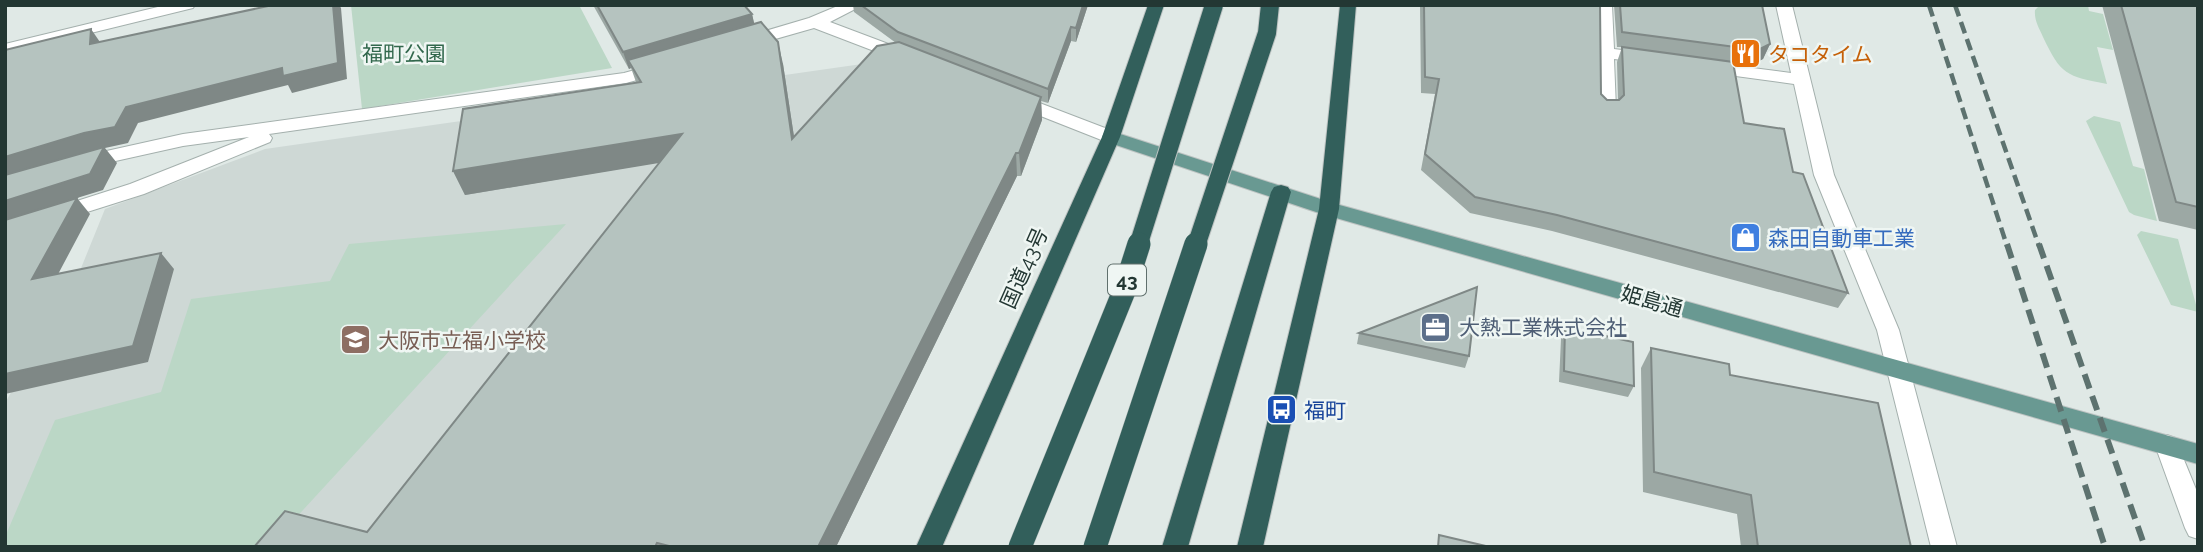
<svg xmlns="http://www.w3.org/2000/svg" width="2203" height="552" viewBox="0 0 2203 552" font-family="Raleway,'Noto Sans JP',sans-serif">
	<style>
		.built { fill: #ced8d5 }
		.green { fill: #bbd7c6 }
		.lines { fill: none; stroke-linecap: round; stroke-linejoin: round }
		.minor-casing { stroke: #a4b0ad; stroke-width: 2 }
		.major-casing { stroke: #bdc3c2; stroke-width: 2 }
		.highway-casing { stroke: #bdc3c2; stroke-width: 2 }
		.minor { fill: #fff; fill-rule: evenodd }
		.major { fill: #699992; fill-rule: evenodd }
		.highway { fill: #325f5b; fill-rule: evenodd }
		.rail-far1 { stroke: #5d726f; stroke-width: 4.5; stroke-dasharray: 12 6; stroke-linecap: butt }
		.rail { stroke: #5d726f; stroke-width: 6; stroke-dasharray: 15 8; stroke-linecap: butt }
		.highway-bridge-far1-casing { stroke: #bdc3c2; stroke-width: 20; stroke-linecap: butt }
		.highway-bridge-casing { stroke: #bdc3c2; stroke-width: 24; stroke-linecap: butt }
		.highway-bridge-far1 { stroke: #325f5b; stroke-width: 18 }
		.highway-bridge { stroke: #325f5b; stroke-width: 23 }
		.wall { fill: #9ca8a4 }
		.shaded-wall { fill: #7f8886 }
		.building { fill: #b5c3bf; stroke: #7f8886; stroke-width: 2 }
		.labels { text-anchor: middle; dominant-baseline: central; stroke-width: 5; stroke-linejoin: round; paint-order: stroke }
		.shield { fill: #eff6f3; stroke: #60706d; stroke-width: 2 }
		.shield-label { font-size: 19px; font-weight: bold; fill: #233733 }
		.park-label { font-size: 21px; fill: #32684d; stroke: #eff6f3 }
		.food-label { font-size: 21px; fill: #c56008; stroke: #eff6f3; text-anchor: start }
		.shop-label { font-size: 21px; fill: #366cbe; stroke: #eff6f3; text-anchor: start }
		.street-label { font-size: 21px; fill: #233733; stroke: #eff6f3 }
		.service-label { font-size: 21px; fill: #4e5e75; stroke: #eff6f3; text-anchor: start }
		.education-label { font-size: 21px; fill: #785e54; stroke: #eff6f3; text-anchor: start }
		.transit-label { font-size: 21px; fill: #164399; stroke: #eff6f3; text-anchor: start }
	</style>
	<rect width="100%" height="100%" fill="#e0e9e6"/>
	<path class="built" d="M862,64L526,547H5V403L77,278L105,209L265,149Z"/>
	<path class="green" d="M351,5H579L612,68L362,109Z
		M2040,5H2088L2089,11L2103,14L2113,50L2097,47L2107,84C2066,76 2061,75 2043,37C2039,28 2034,20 2035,10Z
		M2094,116L2120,122L2133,166L2144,169L2157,221L2134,215L2129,212L2086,121Z
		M566,224L269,547H5V537L55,420L161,392L191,299L330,281L349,244Z
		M2141,231L2178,239L2198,312L2171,305L2137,235Z"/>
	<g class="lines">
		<defs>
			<path id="minor" d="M166,5H195L193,8L5,54V44Z
				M840,5H863L830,22L907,51L910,55L907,59H895L814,28L744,48L735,43L738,39L809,18Z
				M1596,5H1612L1614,49L1646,53L1655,58L1646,63L1614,59L1616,109L1607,115L1598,109Z
				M1776,5H1792L1834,175L1899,330L1957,547H1931L1877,330L1814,175L1794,84L1706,72L1697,67L1706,62L1791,73Z
				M660,63L669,68L666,72L626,83L269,134L272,138L270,142L144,194L5,238V224L130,184L249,137L183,146L84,168L77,166L74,162L77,158L84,156L183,134L624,73Z
				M1016,94L1118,133L1120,137L1118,141H1104L1010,104L1007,100L1010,96Z
				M2167,435L2175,438L2198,494V539L2189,536L2185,528L2155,445L2159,438Z"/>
			<path id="major" d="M1111,131L1336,204L2198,444V464L1322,214L1104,141L1102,137L1104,133Z"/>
			<path id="highway" d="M1148,5H1164L1120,137L942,547H916L1102,137Z
				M1340,5H1356L1339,209L1263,547H1237L1319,209Z
				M1281,185L1288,187L1291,192L1188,547H1162L1271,192L1274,187Z"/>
		</defs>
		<use href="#minor" class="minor-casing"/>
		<use href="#major" class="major-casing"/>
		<use href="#highway" class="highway-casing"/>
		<use href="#minor" class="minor"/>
		<use href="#major" class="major"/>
		<use href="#highway" class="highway"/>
		<path class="rail-far1" d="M1929,5L2007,246
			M1955,5L2039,246"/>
		<path class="rail" d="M2007,244L2105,547
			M2039,244L2145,547"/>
		<defs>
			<path id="highway-bridge-far1" d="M1138,246L1214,5
				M1196,246L1267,33L1270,5"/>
			<path id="highway-bridge" d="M1020,547L1124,291L1139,244
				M1095,547L1196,244"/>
		</defs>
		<use href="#highway-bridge-far1" class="highway-bridge-far1-casing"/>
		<use href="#highway-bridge" class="highway-bridge-casing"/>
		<use href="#highway-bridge-far1" class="highway-bridge-far1"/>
		<use href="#highway-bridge" class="highway-bridge"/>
	</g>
	<path class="wall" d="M593,5H744L752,14L754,24L783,64L794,137L896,43L854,12L853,5H1088L1076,42L1071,41L1048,103L1041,101L1042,120L1021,176H1017L836,547H254L367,532L660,162L465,195L453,171L636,82L631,68L629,69Z
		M1420,5H1600L1601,94L1607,100H1618L1617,62L1622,47H1617L1614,5H1762L1770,44L1763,59L1751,65L1733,63L1744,123L1793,172L1848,293L1838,308L1552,231L1470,213L1421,170L1435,94L1421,93Z
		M2102,5H2198V230L2159,221Z
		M1565,327L1634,386L1628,397L1559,382L1561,339Z
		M1359,333L1469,356L1465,368L1357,344Z
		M1651,348L1730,375L1911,547H1741L1737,514L1643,492L1641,368Z"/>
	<path class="shaded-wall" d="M333,5H339L341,8L347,79L292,93L288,85L138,123L128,143L105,148L117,163L103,190L77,198L90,214L47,295L32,279L5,222V157L126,107Z
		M1083,5H1088L1076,42V28Z
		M752,14L756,31L628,60L631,68L629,69L623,52Z
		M1071,27V41L1048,103V89Z
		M91,29L102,45L90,44Z
		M778,42L783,64L798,163L792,139Z
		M1770,44L1763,59L1751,65L1758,50Z
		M1041,97L1042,120L1021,176L1019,153Z
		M682,134L689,158L465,195L453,171Z
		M1016,153L1017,176L836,547H818Z
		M161,253L174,269L148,362L5,394V374Z"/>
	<path class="building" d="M273,5H333L338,63L283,76L282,68L126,107L115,127L84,133L5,157V50L91,29L90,44Z
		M597,5H744L752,14L623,52Z
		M861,5H1083L1076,28L1071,27L1048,89L898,32Z
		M1424,5H1600L1601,94L1607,100H1619L1624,95L1622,47L1733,62L1744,123L1784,129L1793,172L1803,174L1848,293L1557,215L1475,197L1425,154L1439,79L1425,77Z
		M1620,5H1762L1770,44L1758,50L1622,32Z
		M2121,5H2198V207L2176,202Z
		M761,22L778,42L792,139L877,46L899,42L1041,97L1019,153H1016L818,547H673L657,543L655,547H254L285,511L367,532L682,134L453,171L463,109L641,82L628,60Z
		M104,147L90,174L5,201V175Z
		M77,198L32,279L161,253L133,346L5,374V220Z
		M1477,287L1469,356L1359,333Z
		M1565,327L1633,342L1634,386L1564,371Z
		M1651,348L1729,364L1730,375L1878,403L1911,547H1758L1751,495L1654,472Z
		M1439,535L1490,547H1438Z"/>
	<defs>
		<symbol id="restaurant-square" viewBox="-11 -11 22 22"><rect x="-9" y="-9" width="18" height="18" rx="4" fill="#e8710a" stroke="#eff6f3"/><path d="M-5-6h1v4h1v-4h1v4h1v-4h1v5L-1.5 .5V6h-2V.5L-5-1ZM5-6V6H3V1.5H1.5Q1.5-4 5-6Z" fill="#fff"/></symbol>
		<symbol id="shop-square" viewBox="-11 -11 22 22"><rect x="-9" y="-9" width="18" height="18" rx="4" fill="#3f7fe0" stroke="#eff6f3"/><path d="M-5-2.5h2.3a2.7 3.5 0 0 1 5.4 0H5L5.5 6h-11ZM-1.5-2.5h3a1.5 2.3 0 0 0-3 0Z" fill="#fff"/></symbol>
		<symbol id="office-square" viewBox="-11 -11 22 22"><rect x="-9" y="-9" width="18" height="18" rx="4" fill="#5c6f8a" stroke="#eff6f3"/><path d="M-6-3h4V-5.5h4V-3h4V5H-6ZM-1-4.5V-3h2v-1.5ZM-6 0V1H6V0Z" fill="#fff"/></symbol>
		<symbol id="school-square" viewBox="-11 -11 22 22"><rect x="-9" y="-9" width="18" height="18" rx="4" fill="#8d6e63" stroke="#eff6f3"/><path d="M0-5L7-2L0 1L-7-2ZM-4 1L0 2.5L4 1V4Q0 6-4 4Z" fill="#fff"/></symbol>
		<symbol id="bus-square" viewBox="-11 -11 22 22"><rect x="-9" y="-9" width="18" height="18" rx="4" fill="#1a4fb4" stroke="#eff6f3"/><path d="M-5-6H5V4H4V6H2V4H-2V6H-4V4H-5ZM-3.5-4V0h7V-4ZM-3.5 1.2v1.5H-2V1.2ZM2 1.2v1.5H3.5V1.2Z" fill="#fff"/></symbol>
	</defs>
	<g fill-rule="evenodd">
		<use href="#restaurant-square" x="1728" y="36" width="35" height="35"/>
		<use href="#shop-square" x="1728" y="220" width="35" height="35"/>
		<use href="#office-square" x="1418" y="310" width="35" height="35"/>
		<use href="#school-square" x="338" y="322" width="35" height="35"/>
		<use href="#bus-square" x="1264" y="392" width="35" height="35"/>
	</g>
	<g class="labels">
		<rect class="shield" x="1108" y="264.5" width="38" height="31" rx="5"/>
		<g class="shield-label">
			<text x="1127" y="280">43</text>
		</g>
		<g class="park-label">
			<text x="404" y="53">福町公園</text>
		</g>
		<g class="food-label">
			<text x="1768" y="54">タコタイム</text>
		</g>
		<g class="shop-label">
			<text x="1768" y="238">森田自動車工業</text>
		</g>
		<g class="street-label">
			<text transform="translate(1024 268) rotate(-66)">国道43号</text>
			<text transform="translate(1652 301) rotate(16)">姫島通</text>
		</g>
		<g class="service-label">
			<text x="1459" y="327">大熱工業株式会社</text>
		</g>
		<g class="education-label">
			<text x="378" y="340">大阪市立福小学校</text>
		</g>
		<g class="transit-label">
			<text x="1304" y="410">福町</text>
		</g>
	</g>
	<rect width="2203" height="552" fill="none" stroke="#233733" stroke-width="14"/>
</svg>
